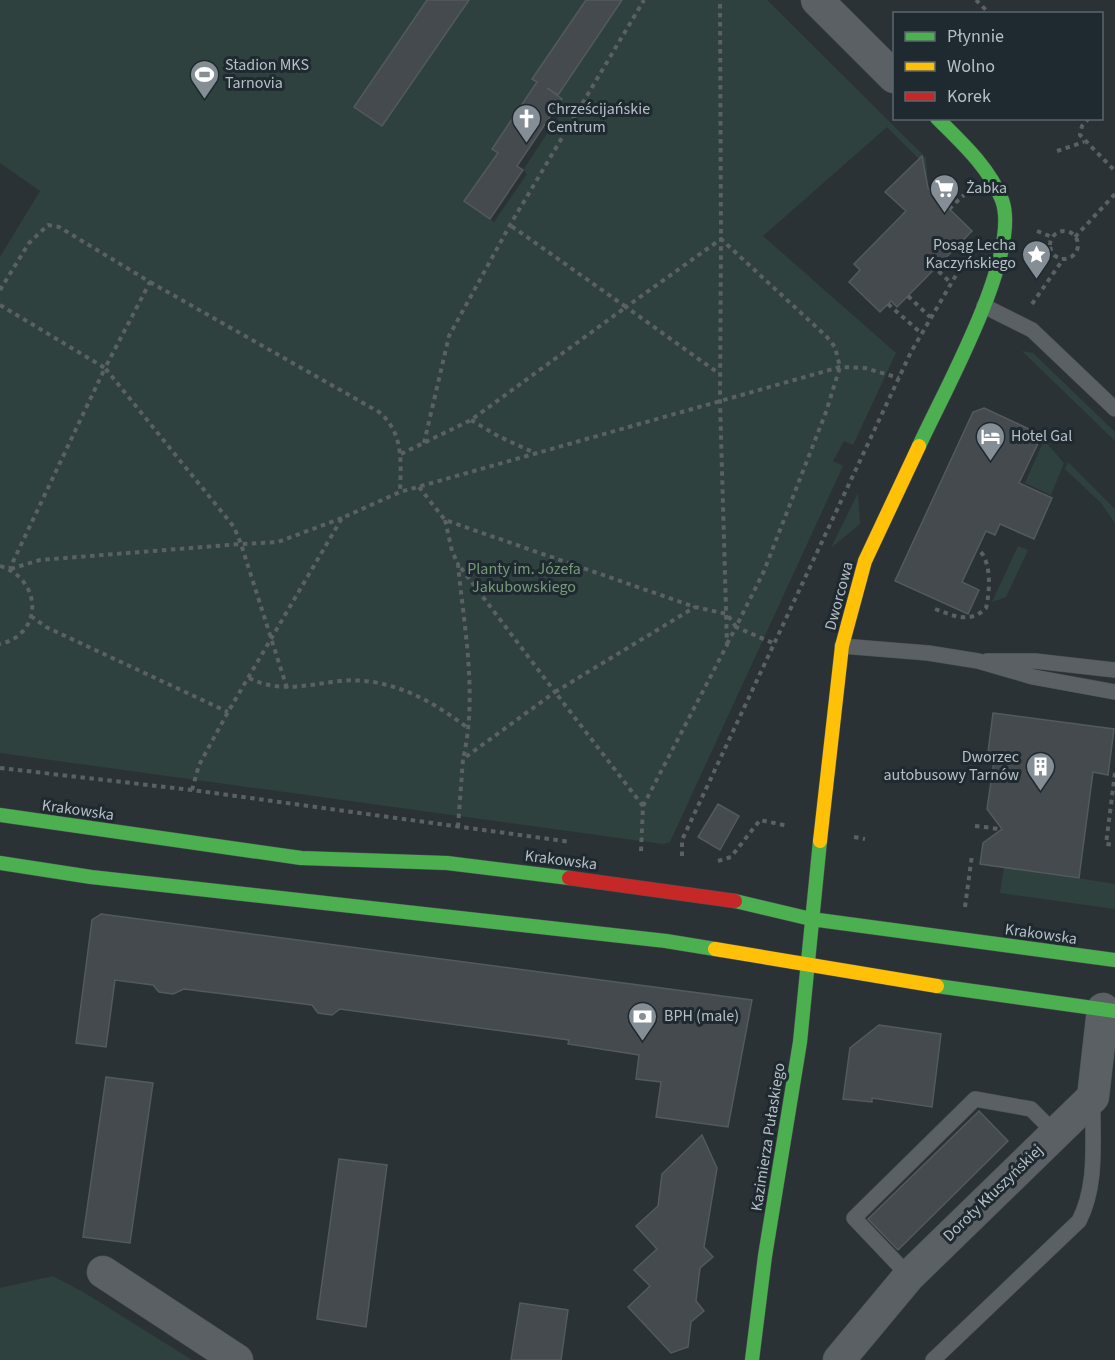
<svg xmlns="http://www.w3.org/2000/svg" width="1115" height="1360" viewBox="0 0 1115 1360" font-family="'Source Sans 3',sans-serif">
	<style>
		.green { fill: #2e413e; fill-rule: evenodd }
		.building { fill: #444a4e; stroke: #535a5d; stroke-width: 1.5 }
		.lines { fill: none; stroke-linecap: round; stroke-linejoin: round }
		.lane-casing { stroke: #494e51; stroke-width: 16 }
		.street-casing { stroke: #494e51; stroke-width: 33 }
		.fast-casing { stroke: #494e51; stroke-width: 15 }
		.slow-casing { stroke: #494e51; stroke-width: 15 }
		.jam-casing { stroke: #494e51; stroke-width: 15 }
		.path { stroke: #5b6063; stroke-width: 4; stroke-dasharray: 4.5 4.5; stroke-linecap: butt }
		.lane { stroke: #5b6064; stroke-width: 15 }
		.street { stroke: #5b6064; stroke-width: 32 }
		.fast { stroke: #4caf50; stroke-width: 14 }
		.slow { stroke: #ffc107; stroke-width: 14 }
		.jam { stroke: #c62828; stroke-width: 14 }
		.labels { text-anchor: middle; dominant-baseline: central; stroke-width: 6; stroke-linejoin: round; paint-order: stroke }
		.poi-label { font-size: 16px; fill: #b6bfc6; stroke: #1f2930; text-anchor: start }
		.park-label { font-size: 16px; fill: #769a78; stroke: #1f2930 }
		.street-label { font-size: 16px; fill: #b6bfc6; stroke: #1f2930 }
	</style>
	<rect width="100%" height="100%" fill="#2b3236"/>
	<path class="green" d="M0,0H767L926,158L928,188L922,156L919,159L887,127L763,236L896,353L853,445L844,441L833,461L843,466L670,842L663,844L0,753V257L40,191L0,163ZM590,47L557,96L562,100L554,112L559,116L523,170L527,174L494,222L465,201L498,153L537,82L533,79Z
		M1022,351L1033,353L1115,432V441Z
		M1044,440L1064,463L1051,495L1025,483Z
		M1068,462L1115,509V523L1101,503L1065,469Z
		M858,493L860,524L831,548Z
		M1018,546L1028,550L1006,597L992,602Z
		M1004,867L1115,884V909L1000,893Z
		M53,1276L85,1293L192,1360H0V1288Z"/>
	<path class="building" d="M427,0H469L382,126L354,107Z
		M586,0H622L558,95L547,88L562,99L517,166L523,170L490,219L464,201L498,153L492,149L537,82L532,79Z
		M922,156L928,188L972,231L897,307L891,301L880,312L849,282L860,270L854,264L906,211L885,192Z
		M984,408L1042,435L1019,483L1052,498L1034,539L1000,524L995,535L986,531L962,582L979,590L968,614L895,581L973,412Z
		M993,713L1114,729L1108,775L1093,772L1079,878L980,864L983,843L1002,829L987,809L994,761L987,760Z
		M718,804L739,816L720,850L698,837Z
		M101,914L752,1000L728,1127L656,1117L661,1082L636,1079L639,1055L568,1044L569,1040L340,1009L332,1015L318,1013L312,1005L184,989L173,994L159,992L153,985L115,980L106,1047L76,1043L92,920Z
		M879,1025L941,1034L932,1107L872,1098V1102L843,1099L850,1048Z
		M106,1077L153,1083L130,1243L83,1237Z
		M979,1111L1008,1141L898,1250L868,1219Z
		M702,1135L717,1168L704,1247L713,1257L700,1268L696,1301L704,1311L691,1322L688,1347L671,1353L628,1307L650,1286L634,1270L657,1249L636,1226L658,1206L662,1174Z
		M339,1159L387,1165L366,1327L317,1319Z
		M520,1303L568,1310L561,1360H511Z"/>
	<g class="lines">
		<defs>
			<path id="lane" d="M984,306L1032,330L1115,409
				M842,646L928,653L978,661L1033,677L1115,692
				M987,661H1035L1115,670
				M909,1276L854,1218L975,1099L1031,1109L1055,1133
				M933,1360L1079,1221C1098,1184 1092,1141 1093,1100"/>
			<path id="street" d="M817,0L894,77
				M103,1272L237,1360
				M839,1360L909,1276L1093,1097L1103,1009"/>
			<path id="fast" d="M919,446C943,393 1022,254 1002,200C989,167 961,142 937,118
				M0,815L301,858L447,863L569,878
				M0,863L91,877L666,941L715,949
				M735,901L811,919L1115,960
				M937,986L1115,1011
				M752,1360L765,1256L800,1042L820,841"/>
			<path id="slow" d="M820,841L842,646L865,561L919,446
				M715,949L937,986"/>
			<path id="jam" d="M569,878L735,901"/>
		</defs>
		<use href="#lane" class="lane-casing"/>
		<use href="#street" class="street-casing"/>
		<use href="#fast" class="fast-casing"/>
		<use href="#slow" class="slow-casing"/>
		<use href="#jam" class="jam-casing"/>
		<path class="path" d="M976,0L990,14
			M1089,118L1082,126L1080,135L1115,171
			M1057,151L1084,142
			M949,209L964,195
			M1037,231L1052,237
			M1050 245a14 14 0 1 1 28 0a14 14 0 1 1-28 0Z
			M1075,237L1115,194
			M932,265L951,283
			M150,282L379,412C404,433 401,462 400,492
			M0,290L29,243L48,225L59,227L150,282L105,368L234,527L241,544L40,560L10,569
			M908,296L930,317
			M888,304L921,333
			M1032,304L1064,258
			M0,305L105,368L10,568
			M471,420L498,436L537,454
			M424,443L449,336L510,225L644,0
			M401,454L471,420L626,307L510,225
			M419,487L445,520L695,607L727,614L736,627L764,571L826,412L840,367L835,347L826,336L721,239L720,0
			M445,520L452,551L458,564
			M0,566C42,579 44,634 0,644
			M935,609C954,616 970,624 986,608C990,591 992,561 978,549
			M31,616L46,627L228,712
			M727,644L736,627L775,644
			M249,678C279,693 307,685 339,681C388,676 432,700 469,729
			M287,688L241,544L278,542L342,518
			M0,768L192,790L571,842
			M1115,773L1106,844L1115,845
			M192,790L199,765L228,712L342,518L400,492L840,367L865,368L899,378
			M643,806L555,692L695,607
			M975,826L1000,829
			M458,827L463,759L555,692L458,564C464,628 478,696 463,759
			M854,837L865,839
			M641,851L643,806L727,645L720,401L721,239L626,307L721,375
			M682,856V840L911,352L962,265
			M718,861L731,857L760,820L788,826
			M965,907L972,855"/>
		<use href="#lane" class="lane"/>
		<use href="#street" class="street"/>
		<use href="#fast" class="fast"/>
		<use href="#slow" class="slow"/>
		<use href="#jam" class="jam"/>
	</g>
	<defs>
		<symbol id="stadium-pin" viewBox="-11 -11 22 30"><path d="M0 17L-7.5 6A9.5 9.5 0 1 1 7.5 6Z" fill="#858e94" stroke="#1f2930"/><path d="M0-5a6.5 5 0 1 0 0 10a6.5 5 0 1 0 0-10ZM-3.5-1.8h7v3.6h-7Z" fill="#fff"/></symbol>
		<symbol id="church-pin" viewBox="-11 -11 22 30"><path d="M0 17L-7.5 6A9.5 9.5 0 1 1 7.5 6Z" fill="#858e94" stroke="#1f2930"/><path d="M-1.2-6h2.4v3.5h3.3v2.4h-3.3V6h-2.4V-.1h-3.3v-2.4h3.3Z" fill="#fff"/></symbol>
		<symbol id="supermarket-pin" viewBox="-11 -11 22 30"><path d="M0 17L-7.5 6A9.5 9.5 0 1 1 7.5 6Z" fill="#858e94" stroke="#1f2930"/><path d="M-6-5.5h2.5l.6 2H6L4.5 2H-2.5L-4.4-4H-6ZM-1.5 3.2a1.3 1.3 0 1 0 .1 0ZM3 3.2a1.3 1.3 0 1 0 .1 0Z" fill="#fff"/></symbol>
		<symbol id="sight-pin" viewBox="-11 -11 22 30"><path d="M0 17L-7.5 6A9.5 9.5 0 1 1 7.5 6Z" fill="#858e94" stroke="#1f2930"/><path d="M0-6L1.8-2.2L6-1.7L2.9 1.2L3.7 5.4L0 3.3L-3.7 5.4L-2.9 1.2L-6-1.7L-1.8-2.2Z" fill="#fff"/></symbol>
		<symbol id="hotel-pin" viewBox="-11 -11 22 30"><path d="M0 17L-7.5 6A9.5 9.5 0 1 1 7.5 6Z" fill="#858e94" stroke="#1f2930"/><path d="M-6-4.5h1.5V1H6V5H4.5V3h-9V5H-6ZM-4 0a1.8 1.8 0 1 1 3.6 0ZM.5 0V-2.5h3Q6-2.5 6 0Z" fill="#fff"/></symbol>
		<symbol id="building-pin" viewBox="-11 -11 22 30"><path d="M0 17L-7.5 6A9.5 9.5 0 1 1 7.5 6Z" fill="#858e94" stroke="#1f2930"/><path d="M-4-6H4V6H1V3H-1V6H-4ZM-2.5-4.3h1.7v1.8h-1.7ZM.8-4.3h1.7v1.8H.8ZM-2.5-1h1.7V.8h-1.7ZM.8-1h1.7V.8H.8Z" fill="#fff"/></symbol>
		<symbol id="bank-pin" viewBox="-11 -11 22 30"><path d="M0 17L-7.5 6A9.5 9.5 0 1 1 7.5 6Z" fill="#858e94" stroke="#1f2930"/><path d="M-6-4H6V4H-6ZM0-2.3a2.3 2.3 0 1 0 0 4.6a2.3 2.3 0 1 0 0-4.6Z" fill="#fff"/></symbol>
	</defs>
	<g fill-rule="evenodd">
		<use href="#stadium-pin" x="188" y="58" width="33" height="45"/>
		<use href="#church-pin" x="510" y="102" width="33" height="45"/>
		<use href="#supermarket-pin" x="928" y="172" width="33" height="45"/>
		<use href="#sight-pin" x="1020" y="238" width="33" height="45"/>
		<use href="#hotel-pin" x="974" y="420" width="33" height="45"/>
		<use href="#building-pin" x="1024" y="750" width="33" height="45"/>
		<use href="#bank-pin" x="626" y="1000" width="33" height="45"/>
	</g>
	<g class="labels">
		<g class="poi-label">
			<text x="225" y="65">Stadion MKS<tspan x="225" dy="18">Tarnovia</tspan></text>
			<text x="547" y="109">Chrześcijańskie<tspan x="547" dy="18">Centrum</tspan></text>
			<text x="966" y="188">Żabka</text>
			<text x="1016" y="245" text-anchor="end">Posąg Lecha<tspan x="1016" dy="18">Kaczyńskiego</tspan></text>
			<text x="1011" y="436">Hotel Gal</text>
			<text x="1019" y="757" text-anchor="end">Dworzec<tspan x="1019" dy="18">autobusowy Tarnów</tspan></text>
			<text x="664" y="1016">BPH (male)</text>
		</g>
		<g class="park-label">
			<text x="524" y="569">Planty im. Józefa<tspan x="524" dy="18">Jakubowskiego</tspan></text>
		</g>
		<g class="street-label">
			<text transform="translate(839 596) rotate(-75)">Dworcowa</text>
			<text transform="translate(78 810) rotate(8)">Krakowska</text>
			<text transform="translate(561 860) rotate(7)">Krakowska</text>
			<text transform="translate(1041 934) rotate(8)">Krakowska</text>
			<text transform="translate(768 1137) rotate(-81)">Kazimierza Pułaskiego</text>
			<text transform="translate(993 1193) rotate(-44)">Doroty Kłuszyńskiej</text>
		</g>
	</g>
	<rect x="893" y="12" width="210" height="108" fill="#1f2930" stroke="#5b656c" stroke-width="1.5"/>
	<rect x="905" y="32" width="30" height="9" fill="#4caf50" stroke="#5b656c" stroke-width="1.5"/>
	<text x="947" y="42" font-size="18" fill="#b6bfc6">Płynnie</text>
	<rect x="905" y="62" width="30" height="9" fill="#ffc107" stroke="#5b656c" stroke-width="1.5"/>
	<text x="947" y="72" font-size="18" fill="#b6bfc6">Wolno</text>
	<rect x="905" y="92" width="30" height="9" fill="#c62828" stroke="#5b656c" stroke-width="1.5"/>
	<text x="947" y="102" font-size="18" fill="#b6bfc6">Korek</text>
</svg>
